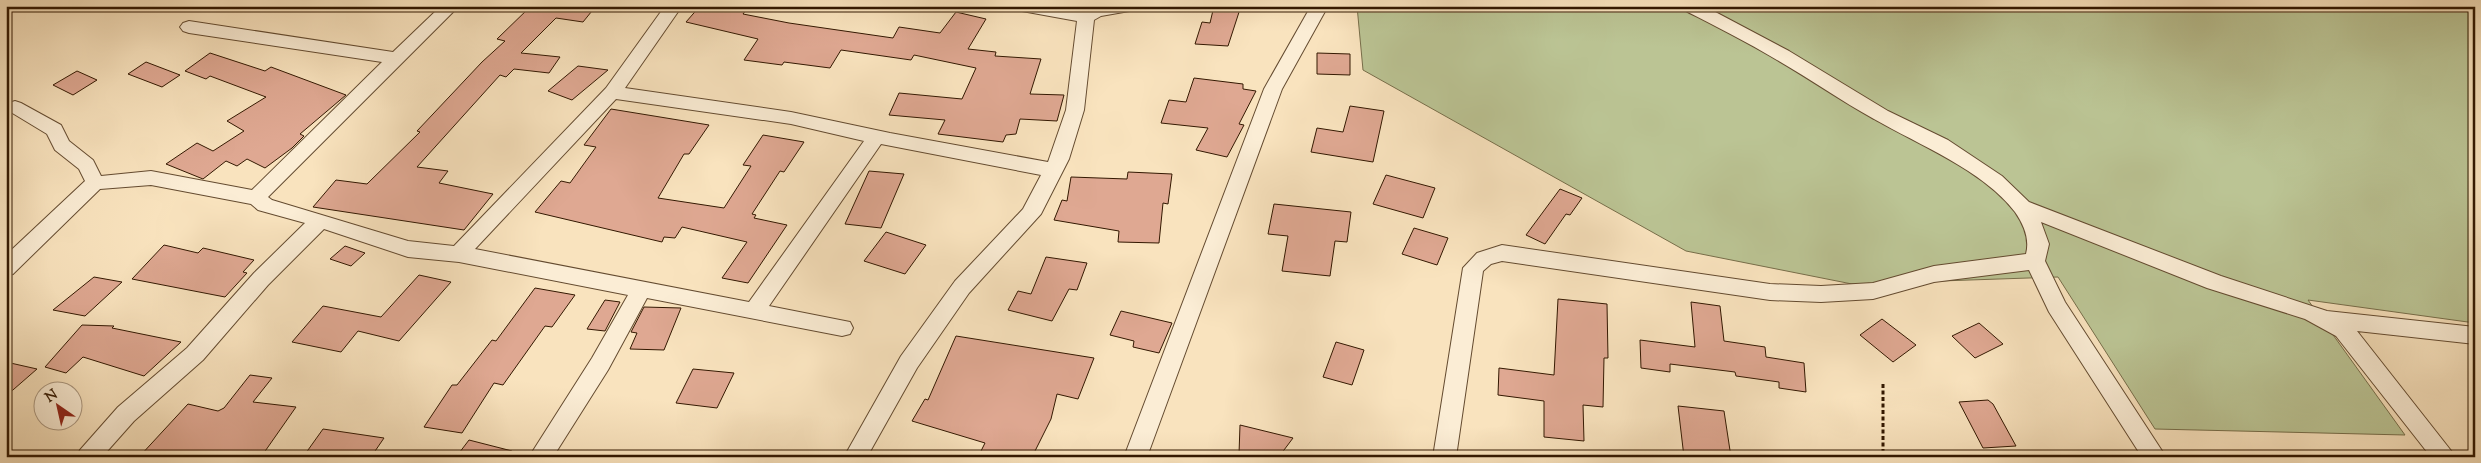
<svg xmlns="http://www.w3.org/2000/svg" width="2481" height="463" viewBox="0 0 2481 463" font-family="'Sorts Mill Goudy',serif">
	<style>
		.green { fill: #bbc494; stroke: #776e4a }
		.building { fill: #dfa892; stroke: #331801 }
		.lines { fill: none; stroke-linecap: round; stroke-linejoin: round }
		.minor-casing { stroke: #644b30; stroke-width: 2 }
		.path { stroke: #331801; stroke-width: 3; stroke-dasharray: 4 2.5; stroke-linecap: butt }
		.minor { fill: #fbedd5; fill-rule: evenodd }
	</style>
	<rect width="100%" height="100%" fill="#f9e3be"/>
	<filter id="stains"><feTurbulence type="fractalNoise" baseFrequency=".004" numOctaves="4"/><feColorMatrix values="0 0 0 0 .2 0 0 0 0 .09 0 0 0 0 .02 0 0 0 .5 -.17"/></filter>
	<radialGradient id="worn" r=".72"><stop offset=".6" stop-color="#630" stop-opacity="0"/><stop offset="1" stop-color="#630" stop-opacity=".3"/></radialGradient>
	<path class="green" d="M1357,6H2475V323L2308,300L2405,435L2155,429L2058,277L1852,284L1686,251L1363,70Z"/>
	<path class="building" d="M531,6H596L583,22L556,18L521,53L560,57L549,73L514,69L506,77L500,75L417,167L448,171L439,183L493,194L464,230L313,207L336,180L367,184L420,132L417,131L482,62L505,41L497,39Z
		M700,6H749L743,14L789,23L893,38L899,27L940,33L956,12L986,19L968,49L996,52L995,56L1041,59L1030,94L1064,95L1057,121L1020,119L1016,134L1006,135L1003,142L938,134L945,120L889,115L899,93L962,99L976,68L914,55L911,60L841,50L830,68L784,62L782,65L744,60L758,39L686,22Z
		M1214,6H1241L1228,46L1195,44L1202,22L1210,23Z
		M210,53L265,71L271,67L346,95L300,134L304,136L292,148L265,168L247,159L237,166L226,161L203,179L166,164L197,143L213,151L244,131L227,121L266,97L210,76L206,79L185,71Z
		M1317,53L1350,54V75L1317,74Z
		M146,62L180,75L162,87L128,74Z
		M578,66L608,70L572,100L548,91Z
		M77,71L97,80L73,95L53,85Z
		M1194,78L1243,84V89L1256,91L1239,124L1244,125L1227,157L1196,150L1208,128L1161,123L1169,100L1186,102Z
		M1350,106L1384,111L1373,162L1311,152L1317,128L1343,132Z
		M611,109L709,125L689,154H684L658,198L724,208L751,166L743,165L763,135L804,142L784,172L780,171L752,214L756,215L754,218L787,225L748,283L722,278L747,242L682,227L675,238L664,237L662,242L535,212L561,181L570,183L596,147L584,145Z
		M869,171L904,174L881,228L845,224Z
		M1128,172L1172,174L1168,204L1163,203L1159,243L1118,242L1119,231L1054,220L1062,200L1067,201L1071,177L1127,179Z
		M1386,175L1435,188L1423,218L1373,204Z
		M1560,189L1582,198L1570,215L1566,214L1545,244L1526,235Z
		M1274,204L1351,212L1347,242L1335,241L1330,276L1282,271L1288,236L1268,234Z
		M1414,228L1448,238L1437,265L1402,254Z
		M886,232L926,245L905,274L864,261Z
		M164,245L198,253L203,248L254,260L243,272L247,273L225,297L132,279Z
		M345,246L365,253L351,266L330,259Z
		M1046,257L1087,263L1077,290L1069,289L1052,321L1008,310L1018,291L1031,294Z
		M419,275L451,282L399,341L358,331L341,352L292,342L323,306L381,317Z
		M94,277L122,282L85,316L53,310Z
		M535,288L575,295L552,327L545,326L503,385L494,383L462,433L424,427L452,385H457L492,340L496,341Z
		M1558,299L1607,304L1608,358H1604L1603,407L1583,405L1584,441L1544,437V401L1498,395L1499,368L1554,375Z
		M605,300L620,302L605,331L587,329Z
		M1691,302L1720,306L1724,341L1765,347L1766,357L1804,363L1806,392L1779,388V382L1736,376L1735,372L1670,364V372L1641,368L1640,340L1695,347Z
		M644,307L681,308L664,350L630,349L637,333L631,332Z
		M1121,311L1172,323L1159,353L1133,347L1134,341L1110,335Z
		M1882,319L1916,345L1893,362L1860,335Z
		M1979,323L2003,344L1975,358L1952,336Z
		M82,325L114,326L112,328L181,342L144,376L83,357L66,373L45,367Z
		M956,336L1094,358L1078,399L1057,394L1051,419L1032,457H978L985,443L912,421L925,399L928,400Z
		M1336,342L1364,350L1352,385L1323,377Z
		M6,362L37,369L6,396Z
		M693,369L734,373L717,408L676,403Z
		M250,375L272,378L253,402L296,407L261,457L200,453L198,457H139L188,404L218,411L224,408Z
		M1988,400L1993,404L2016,446L1983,448L1959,402Z
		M1678,406L1724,411L1731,457H1684Z
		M1240,425L1293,438L1281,454H1239Z
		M323,429L384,438L371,457H303Z
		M469,440L512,451V457H456Z"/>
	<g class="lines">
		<defs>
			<path id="minor" d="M441,6H459L268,197L272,200L408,241L454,246L606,88L665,6H682L625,88L791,112L890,133L1048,162L1066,110L1077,21L1022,11L1016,10L1014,6H1055L1084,11L1094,6H1137L1135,10L1101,16L1094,20L1084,110L1069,159L1041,214L969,293L917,368L867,457H844L901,356L955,281L1023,209L1041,175L881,144L769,306L850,322L853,328L850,334L842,336L647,298L608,370L553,457H529L592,358L628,295L459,262L408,257L324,229L268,285L203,360L134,421L102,457H77L80,450L118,407L187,348L254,273L305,223L258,210L251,204L151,185L100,189L13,274L6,276V255L85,181L79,169L55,150L47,134L9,111L6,106L9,103L15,101L21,103L61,125L69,141L93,160L101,176L151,171L252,190L382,62L189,33L183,31L180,27L183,23L189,21L393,52ZM616,99L791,124L864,141L749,302L475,249Z
				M1311,6H1328L1282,89L1147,457H1124L1264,89Z
				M1682,6H1704L1789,51L1888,111L1948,140L2002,176L2029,202L2221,276L2327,311L2475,327V344L2357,331L2456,457H2431L2336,336L2305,319L2207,288L2041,222L2049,244L2045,261L2065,302L2166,457H2142L2049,312L2029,270L1934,282L1873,299L1821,302L1770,300L1502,261L1491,264L1483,271L1456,457H1433L1463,268L1477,253L1502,245L1770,284L1821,286L1873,283L1934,266L2026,254C2030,239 2024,225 2015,212C1983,170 1919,145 1874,119C1841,101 1810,79 1777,60C1747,42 1715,26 1684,10Z"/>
		</defs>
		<use href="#minor" class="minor-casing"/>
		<path class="path" d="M1883,384V457"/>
		<use href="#minor" class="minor"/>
	</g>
	<rect width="2481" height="463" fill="none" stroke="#f9e3be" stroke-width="25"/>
	<rect x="8" y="8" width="2466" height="448" fill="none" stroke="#331801" stroke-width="2.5"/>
	<rect x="12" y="12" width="2456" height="438" fill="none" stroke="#331801"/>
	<g transform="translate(58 406) rotate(326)"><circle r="24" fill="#fbedd5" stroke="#ab9880"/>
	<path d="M0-4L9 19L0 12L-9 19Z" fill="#8f2418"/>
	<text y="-8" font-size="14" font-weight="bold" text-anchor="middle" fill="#331801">N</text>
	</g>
	<rect width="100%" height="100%" filter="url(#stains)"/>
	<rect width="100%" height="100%" fill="url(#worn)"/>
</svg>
